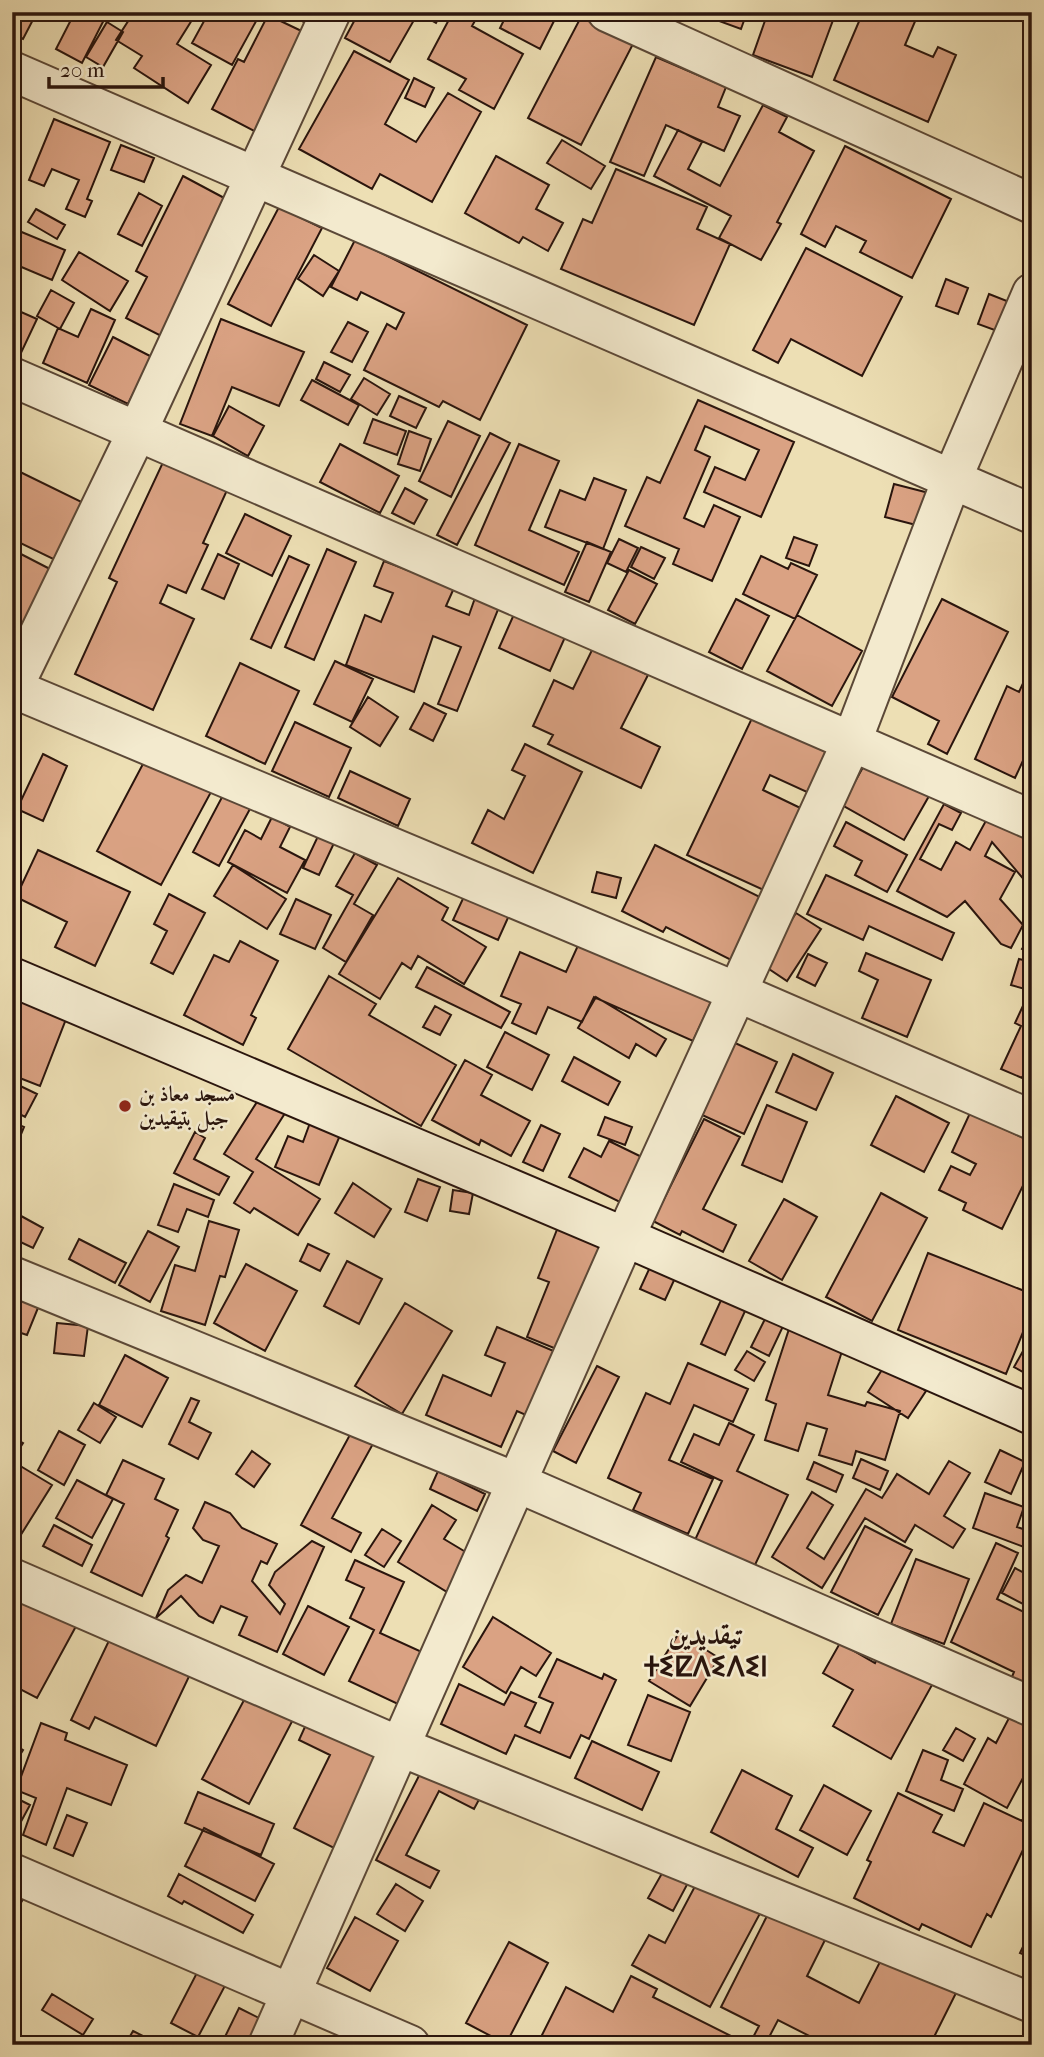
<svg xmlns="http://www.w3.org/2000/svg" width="1044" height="2057" viewBox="0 0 1044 2057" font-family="'IM FELL French Canon',Amiri,'Noto Sans Tifinagh',serif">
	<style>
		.building { fill: #daa283; stroke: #2a150d; stroke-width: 2 }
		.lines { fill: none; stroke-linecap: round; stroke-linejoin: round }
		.street-casing { stroke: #5b4837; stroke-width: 42 }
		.secondary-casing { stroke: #2a150d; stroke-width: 42 }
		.street { stroke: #f3eace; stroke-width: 38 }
		.secondary { stroke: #f3eace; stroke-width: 38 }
		.poi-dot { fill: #8f2418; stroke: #f3eace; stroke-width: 2.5 }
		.labels { text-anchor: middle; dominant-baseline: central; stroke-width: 5; stroke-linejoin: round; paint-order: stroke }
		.poi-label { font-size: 21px; font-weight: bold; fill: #2a150d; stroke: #f3eace; text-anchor: start }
		.district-label { font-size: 28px; font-weight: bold; fill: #2a150d; stroke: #f3eace }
	</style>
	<rect width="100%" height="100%" fill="#eddfb4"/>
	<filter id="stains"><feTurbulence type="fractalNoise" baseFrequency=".00286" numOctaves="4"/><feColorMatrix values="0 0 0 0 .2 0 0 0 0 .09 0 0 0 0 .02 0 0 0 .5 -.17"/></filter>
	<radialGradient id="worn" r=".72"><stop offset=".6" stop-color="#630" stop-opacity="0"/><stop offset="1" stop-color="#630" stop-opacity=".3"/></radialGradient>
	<path class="building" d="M12,12H37L23,39L12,34Z
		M75,12H108L82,63L56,49Z
		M134,12H197L177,44L211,65L188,103L134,68L142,56L116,40Z
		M209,12L260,14L232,65L192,43Z
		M285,12H311L306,23Z
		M359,12H442L436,23L418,13L390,62L345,38Z
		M453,12H480L472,26L523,54L494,109L459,90L466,79L428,59Z
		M508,12H553L557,15L540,49L500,28Z
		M710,12H747L741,29L708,17Z
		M768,12H836L812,77L753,55Z
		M863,12H919L905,45L933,57L938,47L956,55L928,122L834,80Z
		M268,15L312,36L262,135L212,109L238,59L244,62Z
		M581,17L633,44L581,145L528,118Z
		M107,22L123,32L103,67L86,57Z
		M354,51L409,80L385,124L416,142L448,93L481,112L432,202L380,174L372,189L299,149Z
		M656,57L726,87L718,107L740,116L724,151L666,125L644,176L610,162Z
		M414,78L434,88L425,107L405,98Z
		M763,105L787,117L779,132L814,151L777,222L781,224L761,260L719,238L731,216L654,176L678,130L702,142L688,169L720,186Z
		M54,119L110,142L87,199L92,201L85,217L66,209L79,180L52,169L44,186L29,180Z
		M562,140L605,166L591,189L547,163Z
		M121,145L154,158L144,182L111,170Z
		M845,146L951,199L912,278L860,252L866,241L836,226L825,247L801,234Z
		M496,156L549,185L536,209L563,223L548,251L523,237L519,243L465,213Z
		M616,169L707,207L697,229L730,244L694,325L561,269L583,219L592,223Z
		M183,176L243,208L169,340L126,318L147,277L136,271Z
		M139,193L162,206L142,246L118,234Z
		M279,207L322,228L271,326L228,304Z
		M36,209L65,225L57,239L28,222Z
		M12,228L65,250L52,280L12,263Z
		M355,240L527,325L480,420L443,401L439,407L364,370L387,324L396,329L404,313L361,292L357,300L331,287Z
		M806,248L902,297L862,376L791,339L778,363L753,350Z
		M79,252L128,281L110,311L62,280Z
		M314,255L339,271L323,296L298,279Z
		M946,279L968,288L958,314L936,306Z
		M51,290L74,303L60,329L37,316Z
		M989,294L1012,303L1000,332L978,324Z
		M12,308L37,319L20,355L12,351Z
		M91,309L115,320L87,383L43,363L58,328L78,337Z
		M221,319L304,352L279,406L232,387L212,436L180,424Z
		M348,322L368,332L352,362L331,352Z
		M113,337L152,357L128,404L89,385Z
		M324,362L350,375L340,392L316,379Z
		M364,378L390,394L377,415L351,399Z
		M312,380L359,405L348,425L301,400Z
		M399,396L426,408L416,428L390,416Z
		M698,400L794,442L761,517L704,492L715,467L745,480L759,450L705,426L695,450L710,457L684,518L704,527L714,505L740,517L712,581L673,564L679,549L625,526L647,477L660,483Z
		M229,406L264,426L248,456L213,436Z
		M373,419L406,431L397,455L364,443Z
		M448,421L480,436L451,497L419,481Z
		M409,431L431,439L420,471L398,464Z
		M490,433L510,443L457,545L437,535Z
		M340,444L399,476L380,513L320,482Z
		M519,444L559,461L529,530L579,552L564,585L475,545Z
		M165,458L228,488L203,543L208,545L186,593L168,585L160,603L194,619L153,710L75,674L117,582L109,578Z
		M12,468L108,515L80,572L12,539L16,519L12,517Z
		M594,478L626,490L603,549L545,527L560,490L585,500Z
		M894,484L929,493L920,526L885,517Z
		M405,488L427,500L414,524L392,513Z
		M245,514L291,536L272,576L226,553Z
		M794,537L817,545L809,566L786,558Z
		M619,539L638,548L626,572L607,563Z
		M587,542L611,552L589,602L565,592Z
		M641,547L665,558L654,579L631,567Z
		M327,549L356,562L314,660L285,647Z
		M17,552L81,585L41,660L12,645V560Z
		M218,554L239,564L224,599L202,589Z
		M289,556L309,565L271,648L251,639Z
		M761,556L788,569L791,563L817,575L795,619L743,594Z
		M384,561L454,588L446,606L469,615L475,598L499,607L457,711L438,704L461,647L433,636L414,692L346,665L365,615L381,622L393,593L374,586Z
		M629,570L657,584L635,624L608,610Z
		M736,599L769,616L742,669L709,652Z
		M942,599L1008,632L947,754L928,744L939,721L892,697Z
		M515,612L566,635L550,671L499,648Z
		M797,615L862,651L832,706L767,671Z
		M593,648L648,675L621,728L660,747L641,788L548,744L553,735L533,726L554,680L573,689Z
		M335,661L373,679L352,722L314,704Z
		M240,663L299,691L265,764L206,736Z
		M1032,664V741L1015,778L975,759L1007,686L1019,692Z
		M368,697L398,717L380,746L350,727Z
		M424,703L446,714L433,741L410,729Z
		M753,716L839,757L820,798L770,775L763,790L815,815L777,896L687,855Z
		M295,722L351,748L329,797L272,771Z
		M525,744L582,772L533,873L472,843L488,810L504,819L525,776L512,770Z
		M153,745L218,779L161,885L97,851Z
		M43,754L67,766L43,821L17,809Z
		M867,760L929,796L904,840L842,805Z
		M350,771L410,799L398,826L338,798Z
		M230,782L257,796L219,866L193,852Z
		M944,804L961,813L952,830L939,824L920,859L941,870L956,842L970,850L988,817L1032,837V889L992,842L985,856L1015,872L1000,899L1023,925L1011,948L1001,944L965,901L947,917L897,891Z
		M272,817L290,827L280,847L305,860L287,893L228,862L245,830L261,839Z
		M846,822L907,855L887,892L855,875L862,861L834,846Z
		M319,834L335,841L319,875L303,868Z
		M655,845L768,901L737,963L666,927L663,932L622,911Z
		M38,850L130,892L95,966L55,947L67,922L16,897Z
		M355,853L377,865L354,904L373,915L346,962L323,948L353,895L336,886Z
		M233,865L286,899L267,929L214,896Z
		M597,872L621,878L616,898L592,892Z
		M826,875L954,933L942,960L869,926L863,940L807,914Z
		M398,878L448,908L442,920L486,947L464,984L418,956L411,969L402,963L380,999L339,974Z
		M467,890L511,911L498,940L453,920Z
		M169,894L205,913L173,974L151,963L167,931L154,924Z
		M296,899L331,915L315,949L280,934Z
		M796,913L821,929L787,981L763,965Z
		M1032,934V955L1022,949Z
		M240,941L278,961L251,1015L256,1018L243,1045L184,1015L214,955L229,962Z
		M580,941L712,1000L693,1041L594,997L582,1022L548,1007L536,1034L512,1023L521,1004L501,996L520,952L566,972Z
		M866,953L931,980L907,1037L862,1018L878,980L859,971Z
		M808,954L827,963L815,986L797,977Z
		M1019,959L1032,962V991L1011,985Z
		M427,967L510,1012L501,1028L416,987Z
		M329,976L376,1004L369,1015L456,1065L421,1126L288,1049Z
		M12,993L68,1014L40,1086L12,1075Z
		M1028,995L1032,996V1057L1022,1078L1001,1069L1021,1026L1015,1023Z
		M596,997L666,1039L656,1056L636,1044L629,1058L578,1028Z
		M435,1006L451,1015L440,1035L423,1027Z
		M505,1032L549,1055L532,1090L487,1067Z
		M724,1038L777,1062L744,1134L691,1110Z
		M793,1054L833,1073L816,1110L776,1092Z
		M574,1057L620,1082L608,1105L562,1081Z
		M465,1060L492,1075L481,1095L530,1121L511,1156L481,1140L479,1145L432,1120Z
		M12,1082L37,1094L25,1117L12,1110Z
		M262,1094L287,1110L256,1159L320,1199L298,1235L254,1208L250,1213L234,1203L253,1172L224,1154Z
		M896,1096L949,1123L924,1172L871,1145Z
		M767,1105L807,1122L782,1182L742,1165Z
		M970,1113L1032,1142V1167L1002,1229L963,1210L966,1203L939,1190L951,1166L970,1175L976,1164L952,1152Z
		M605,1117L632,1127L625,1145L598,1135Z
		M704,1119L740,1137L703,1209L736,1225L723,1252L682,1231L680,1235L653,1221Z
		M311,1120L341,1133L319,1185L275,1167L288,1136L303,1142Z
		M12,1122L24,1127L12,1156Z
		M541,1125L560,1134L543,1171L523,1162Z
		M195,1132L205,1138L194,1159L229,1177L219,1195L174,1173Z
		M609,1141L650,1161L628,1206L569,1177L584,1148L601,1157Z
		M418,1179L440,1187L427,1221L405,1212Z
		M353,1183L391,1209L374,1237L335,1213Z
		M174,1184L214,1200L208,1217L187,1209L178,1232L158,1225Z
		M453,1190L473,1193L469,1214L450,1211Z
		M881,1193L927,1218L872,1321L826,1297Z
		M784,1199L817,1217L782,1280L749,1261Z
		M12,1211L43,1228L33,1248L12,1238Z
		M209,1221L239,1230L225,1277L220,1276L205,1325L161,1311L175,1265L195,1271Z
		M558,1227L613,1250L571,1355L527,1337L549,1282L538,1278Z
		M148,1231L179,1247L150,1302L119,1285Z
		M79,1239L126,1263L115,1283L69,1259Z
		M308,1244L329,1254L320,1271L300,1261Z
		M928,1253L1032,1294V1310L1006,1374L898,1330Z
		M347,1261L382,1279L359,1324L324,1306Z
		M246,1264L297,1291L265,1351L214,1323Z
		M651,1265L676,1276L665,1300L640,1289Z
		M22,1290L42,1298L27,1335L12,1330V1315Z
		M722,1298L746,1309L725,1355L701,1344Z
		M405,1303L452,1331L402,1414L355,1386Z
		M769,1311L786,1320L769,1356L751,1347Z
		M57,1323L88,1326L84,1356L54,1353Z
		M497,1327L563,1355L535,1419L517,1411L501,1447L426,1415L443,1375L491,1396L505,1363L485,1355Z
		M789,1329L844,1345L828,1395L865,1406L867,1402L900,1411L885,1460L856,1451L852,1465L819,1455L827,1429L807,1423L798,1451L765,1440L776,1404L766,1400Z
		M1032,1335V1377L1014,1367Z
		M747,1351L765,1362L754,1381L735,1370Z
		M125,1355L168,1378L142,1427L99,1405Z
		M688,1363L748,1389L733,1422L694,1405L669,1460L713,1479L688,1534L633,1510L641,1493L608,1478L646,1393L670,1404Z
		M885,1365L926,1391L908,1418L868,1392Z
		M597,1366L619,1377L576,1463L553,1451Z
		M191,1398L199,1401L189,1422L211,1433L198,1459L169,1444Z
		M94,1403L116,1417L100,1443L78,1430Z
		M729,1423L754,1435L737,1471L788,1495L754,1567L695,1540L722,1481L681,1462L694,1434L719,1445Z
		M59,1431L85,1445L64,1485L38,1470Z
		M352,1431L374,1442L332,1518L361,1533L351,1552L301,1525Z
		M12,1437L23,1443L12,1460Z
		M1000,1450L1025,1462L1011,1494L985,1482Z
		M252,1451L270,1464L254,1487L236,1474Z
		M861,1459L888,1471L880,1490L853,1478Z
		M123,1460L164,1479L155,1499L178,1510L166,1536L169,1538L142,1596L91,1572L124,1504L106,1495Z
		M12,1461L52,1485L17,1541L12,1539Z
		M949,1461L970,1473L944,1516L965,1529L953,1548L915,1525L905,1542L865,1518L822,1588L772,1557L812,1492L833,1505L807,1548L824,1559L866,1489L882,1498L897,1474L929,1494Z
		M814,1462L843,1475L836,1492L807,1479Z
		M438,1471L485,1494L477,1511L430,1489Z
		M77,1480L113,1499L92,1538L56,1518Z
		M985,1493L1024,1507L1017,1527L1032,1532V1550L973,1528Z
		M205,1502L230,1513L242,1528L277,1544L267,1564L261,1561L252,1581L280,1614L285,1604L269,1585L275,1572L312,1541L324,1547L277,1652L239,1635L247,1617L221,1606L213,1623L199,1616L181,1596L156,1618L168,1590L186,1575L202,1583L219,1546L203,1540L193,1528Z
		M432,1505L456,1520L444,1539L474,1557L452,1595L398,1562Z
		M54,1525L92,1545L82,1566L43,1546Z
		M865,1526L912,1550L878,1615L831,1592Z
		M382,1529L401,1541L384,1567L365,1555Z
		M996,1543L1018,1553L997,1599L1032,1616L1027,1635L1032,1637V1688L1011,1679L1014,1672L951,1642Z
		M916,1559L969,1579L944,1644L891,1624Z
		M355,1560L404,1582L380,1633L424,1653L400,1705L349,1681L374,1630L350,1618L364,1588L346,1580Z
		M1015,1568L1032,1577V1588L1023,1604L1002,1593Z
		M19,1597L81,1617L37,1698L12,1685V1610Z
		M308,1606L349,1627L324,1675L283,1654Z
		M493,1617L551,1653L536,1676L521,1667L506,1693L463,1667Z
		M115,1628L194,1666L156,1746L95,1717L89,1729L71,1720Z
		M679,1633L719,1658L690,1706L649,1681Z
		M840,1643L875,1663L879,1655L932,1685L891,1759L833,1726L853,1690L823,1673Z
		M557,1659L602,1679L604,1674L616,1680L589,1739L581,1735L570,1758L515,1735L506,1754L441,1724L459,1684L504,1705L511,1692L536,1703L525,1726L540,1733L553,1703L539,1697Z
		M252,1685L298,1710L249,1804L202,1779Z
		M648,1695L690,1712L671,1761L628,1745Z
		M313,1709L389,1747L342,1852L294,1828L330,1755L299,1740Z
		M1010,1716L1032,1728V1761L1007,1808L964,1784L988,1738L996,1743Z
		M41,1723L67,1733L65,1740L127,1765L111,1805L67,1788L46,1845L23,1835L36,1798L16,1790Z
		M956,1728L975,1739L963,1761L943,1750Z
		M592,1741L659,1772L642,1810L575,1778Z
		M12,1743L23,1750L12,1768Z
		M923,1750L948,1760L941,1780L963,1789L954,1811L906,1791Z
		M425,1764L482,1794L474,1809L439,1791L406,1855L439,1871L430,1888L376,1860Z
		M742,1770L792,1796L776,1829L813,1848L798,1877L711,1832Z
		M824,1785L871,1811L847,1855L800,1830Z
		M198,1792L274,1824L261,1855L185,1823Z
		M898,1793L942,1815L933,1832L964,1846L984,1803L1022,1821L1032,1801V1831L991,1917L987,1914L971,1947L922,1924L919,1930L854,1898L871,1862L867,1860Z
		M14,1797L30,1805L17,1829L12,1827Z
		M67,1815L87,1823L73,1856L54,1848Z
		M204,1828L274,1864L255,1901L185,1866Z
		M665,1868L689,1881L673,1911L648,1898Z
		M702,1873L764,1906L710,2007L632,1965L649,1935L665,1943Z
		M179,1874L253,1915L243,1933L184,1901L182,1904L168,1896Z
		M12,1881L28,1890L12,1919Z
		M396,1884L423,1901L405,1931L377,1914Z
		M771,1908L827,1936L807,1976L859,2003L884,1954L958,1989L930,2045H827L778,2020L765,2045L752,2041L749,2045L759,2026L721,2007Z
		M355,1917L398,1941L370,1991L327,1968Z
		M1032,1928V1958L1020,1953Z
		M509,1942L548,1963L506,2044L466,2023Z
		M201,1965L228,1980L198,2037L171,2023Z
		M631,1976L657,1989L653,1997L749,2045H537L566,1987L613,2012Z
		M52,1994L93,2019L83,2035L42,2010Z
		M239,2008L273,2025L263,2045H221Z
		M133,2031L161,2045H125Z
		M12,2032L35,2045H12Z"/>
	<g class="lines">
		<defs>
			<path id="street" d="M607,12L1032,204
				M12,71L1032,514
				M12,377L1032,820
				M12,688L737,992L1032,1120
				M12,690L137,432L331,12
				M12,1276L518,1483L1032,1707
				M12,1578L401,1747L1032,2003
				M12,1873L410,2045
				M268,2045L625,1237L852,741L952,479L1032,293"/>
			<path id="secondary" d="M12,977L625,1237L1032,1415"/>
		</defs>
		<use href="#street" class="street-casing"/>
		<use href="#secondary" class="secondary-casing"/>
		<use href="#street" class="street"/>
		<use href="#secondary" class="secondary"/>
	</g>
	<circle class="poi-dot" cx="125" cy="1106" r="7"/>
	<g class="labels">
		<g class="poi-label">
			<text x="139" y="1094">مسجد معاذ بن<tspan x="139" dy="24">جبل بتيقيدين</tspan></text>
		</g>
		<g class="district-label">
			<text x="706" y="1634">تيقديدين<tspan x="706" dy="32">ⵜⵉⵇⴷⵉⴷⵉⵏ</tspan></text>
		</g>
	</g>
	<rect width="1044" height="2057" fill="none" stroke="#eddfb4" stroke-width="42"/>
	<rect x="14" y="14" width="1016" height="2029" fill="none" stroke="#2a150d" stroke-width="3.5"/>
	<rect x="21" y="21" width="1002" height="2015" fill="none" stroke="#2a150d" stroke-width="2"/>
	<path d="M49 77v10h114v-10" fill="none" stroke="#2a150d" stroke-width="3.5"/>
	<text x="60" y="77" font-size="21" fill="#2a150d" stroke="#f3eace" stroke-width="5" paint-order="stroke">20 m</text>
	<rect width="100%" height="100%" filter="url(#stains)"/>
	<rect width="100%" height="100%" fill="url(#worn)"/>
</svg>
